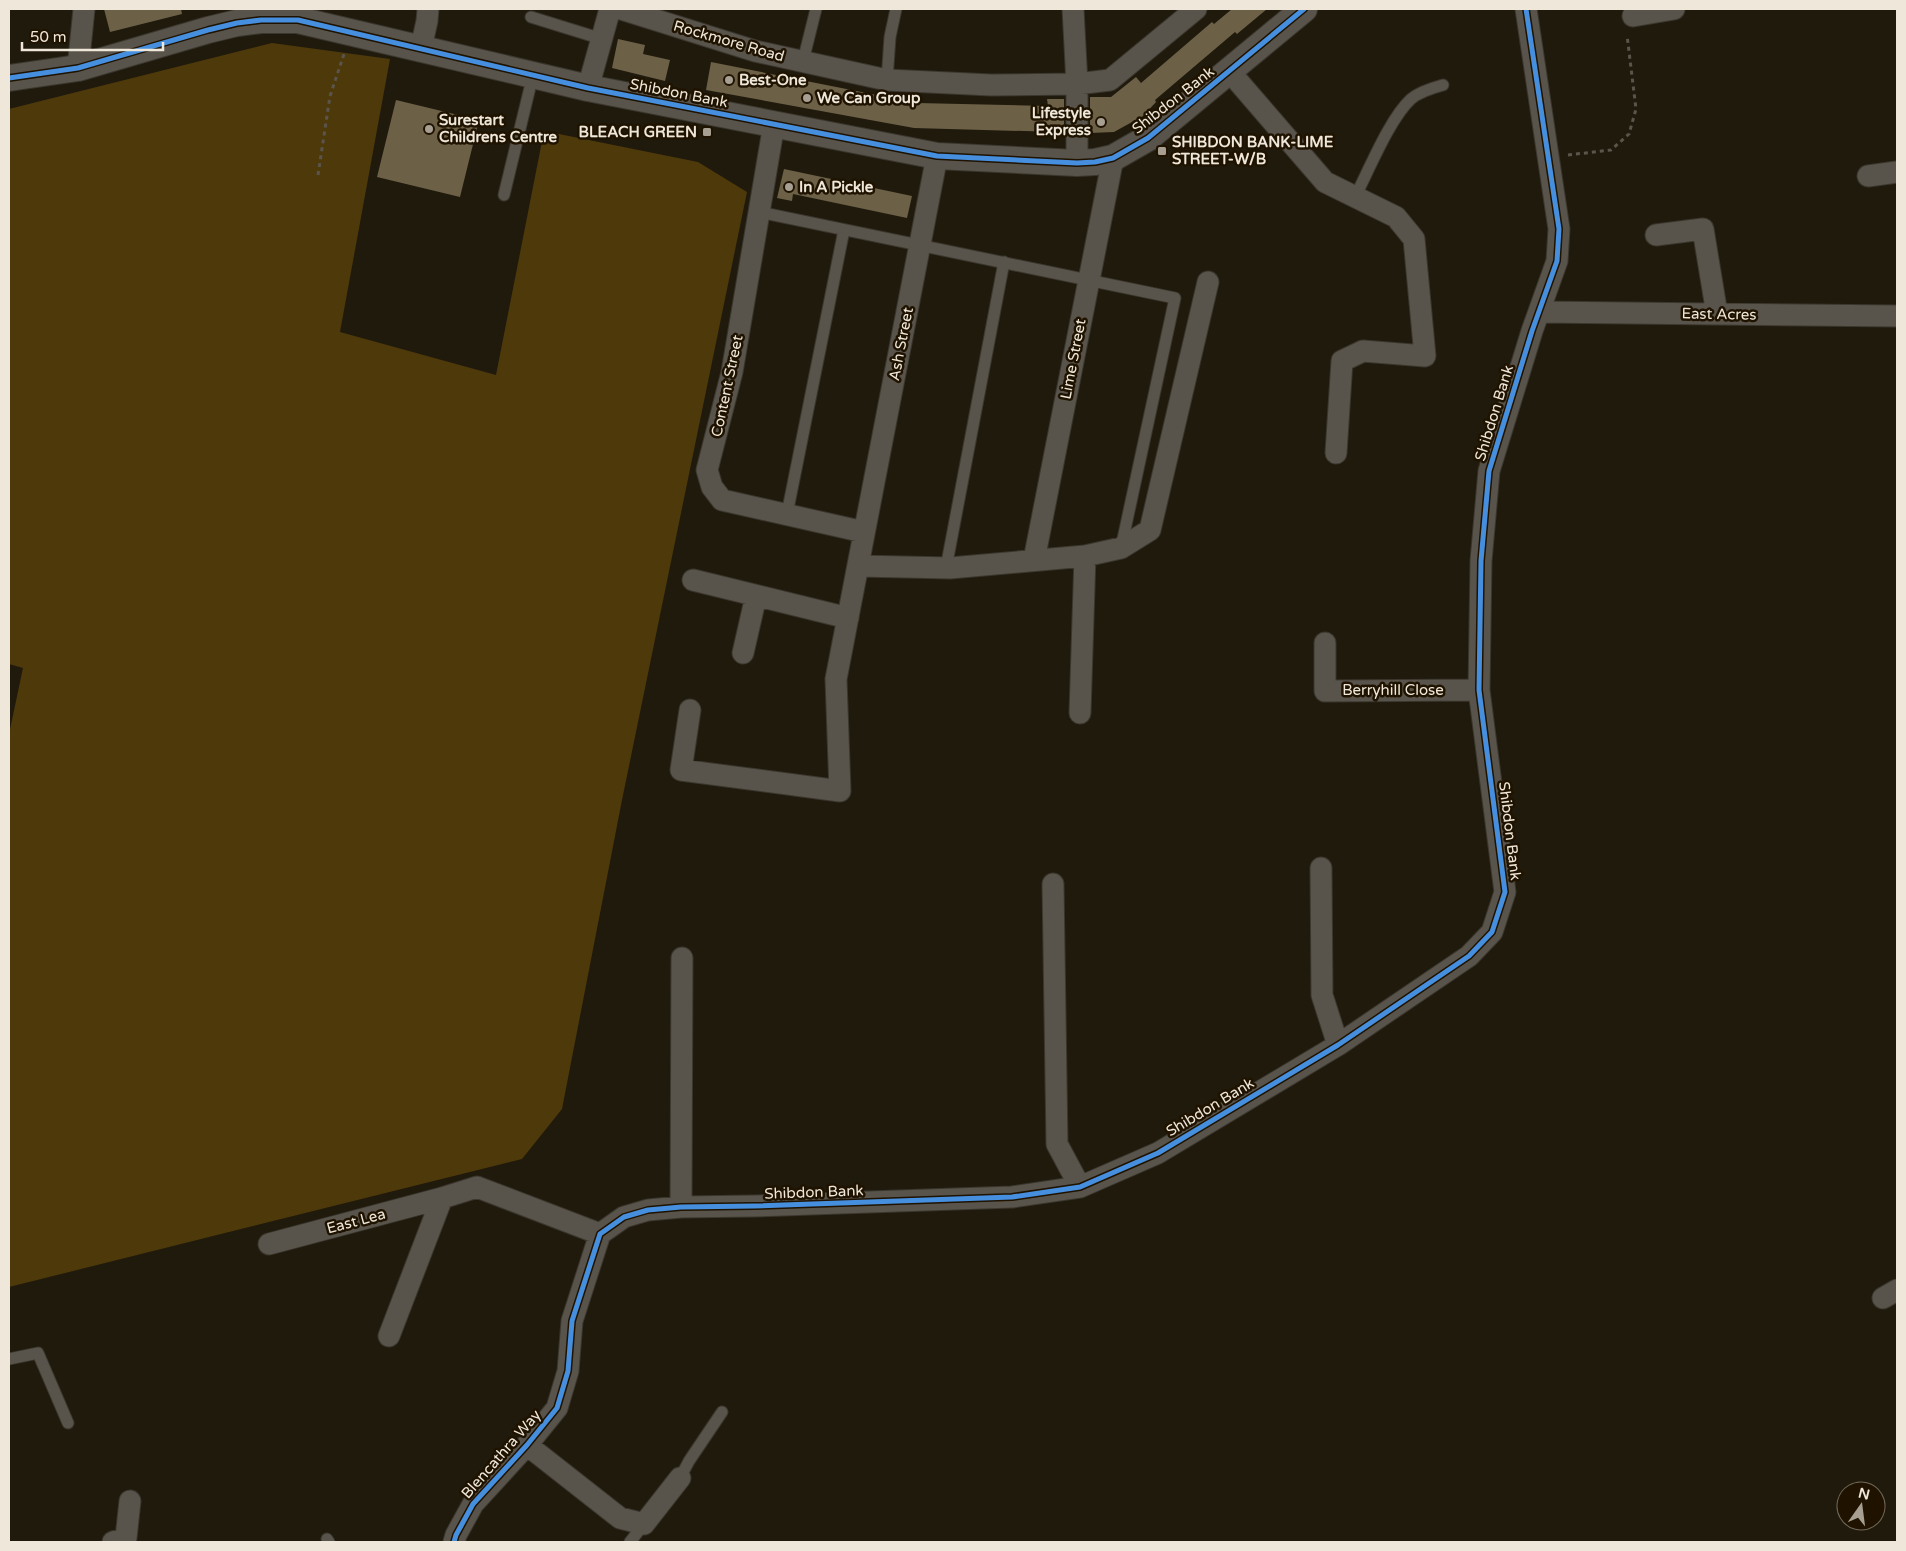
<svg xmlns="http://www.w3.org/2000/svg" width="1906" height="1551" viewBox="0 0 1906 1551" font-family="'Varela Round',sans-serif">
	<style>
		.green { fill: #4e390b }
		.building { fill: #6c6047 }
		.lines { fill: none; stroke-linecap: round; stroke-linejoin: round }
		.service-casing { stroke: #3b372e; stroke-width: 13 }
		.minor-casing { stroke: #3b372e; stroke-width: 23 }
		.tertiary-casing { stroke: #3b372e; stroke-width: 28 }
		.path { stroke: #5a554b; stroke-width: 3; stroke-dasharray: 4 4; stroke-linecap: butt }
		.service { stroke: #59544b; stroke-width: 11 }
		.minor { stroke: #59544b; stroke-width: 21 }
		.tertiary { stroke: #59544b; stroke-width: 26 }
		.cycleway-casing { stroke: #1f1300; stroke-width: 8 }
		.cycleway { stroke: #468fdf; stroke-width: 5 }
		.poi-dot { fill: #a79f92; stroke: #1f1300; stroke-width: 2 }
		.labels { text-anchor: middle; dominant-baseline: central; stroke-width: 5; stroke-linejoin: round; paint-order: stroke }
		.street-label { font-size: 15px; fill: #efe7d9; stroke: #1f1300 }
		.poi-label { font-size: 15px; font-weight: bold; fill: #efe7d9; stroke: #1f1300; text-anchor: start }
	</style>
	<rect width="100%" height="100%" fill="#201a0d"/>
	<path class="green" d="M272,43L390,59L340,332L496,375L544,131L698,162L747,192L622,800L562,1109L522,1159L9,1287V734L23,668L9,664V109Z"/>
	<path class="building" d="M104,9H181L182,14L110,32Z
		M1232,9H1267L1237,34L1235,32L1155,100L1156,102L1143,116L1114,132L1090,133V97H1111L1136,77L1141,83L1212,22L1214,24Z
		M618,39L645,45L643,54L670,60L665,81L612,68Z
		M711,62L917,103L1048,106L1047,99H1064V126L1057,132L914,128L706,90Z
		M396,100L479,120L460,197L377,177Z
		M784,169L912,196L907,218L793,194L792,201L777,198Z"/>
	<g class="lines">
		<defs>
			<path id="service" d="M531,17L602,39
				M803,61L816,9
				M887,80L890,37L896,9
				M504,195L533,75
				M1355,197C1369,170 1390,118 1411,99C1419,92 1432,88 1443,85
				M759,212L1175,298L1121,548
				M787,514L844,230
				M946,568L1004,262
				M9,1359L38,1353L68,1423
				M680,1478L689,1461L722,1412
				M327,1539L329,1542
				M630,1542L644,1524"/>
			<path id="minor" d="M621,9L755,51L887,80L991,85L1077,84L1110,80L1196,9
				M1073,9L1077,84V163
				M1633,16L1674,9
				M421,48L427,21L428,9
				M78,68L84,9
				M1230,72L1325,182L1396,217L1414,239L1425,356L1363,351L1342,361L1336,453
				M588,88L610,9
				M774,124L732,372L707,470L712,487L722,500L864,532
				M1868,176L1897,172
				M1656,235L1703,229L1717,314
				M1540,312L1897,316
				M1034,560L1113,158
				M859,566L950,568L1085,556L1121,548L1150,530L1208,282
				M693,580L848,618
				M1325,643V691L1479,690
				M743,653L756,596
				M690,710L681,770L840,791L836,679L937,156
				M1080,713L1085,556
				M1321,868L1322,995L1338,1045
				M1053,884L1057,1144L1080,1187
				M681,1207L682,958
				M269,1244L442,1198
				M1883,1298L1897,1290
				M389,1336L442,1198L477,1187L600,1234
				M527,1445L620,1518L644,1524L680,1478
				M113,1542L126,1538L130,1501
				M454,1542L456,1535L473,1504L527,1445L557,1408L568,1371L572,1321L600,1234L624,1217L648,1210L681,1207L754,1206L1012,1197L1080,1187L1158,1153L1338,1045L1469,956L1492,932L1505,892L1479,690L1481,561L1489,471L1532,331L1557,261L1559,229L1526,9"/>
			<path id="tertiary" d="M9,78L78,68L208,30L237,23L261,20H298L588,88L937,156L1077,163L1095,162L1113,158L1148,138L1304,9"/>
		</defs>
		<use href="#service" class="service-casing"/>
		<use href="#minor" class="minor-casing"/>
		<use href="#tertiary" class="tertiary-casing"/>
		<path class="path" d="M1568,155L1611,150L1629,134L1636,109L1627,35
			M318,175L330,96L344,54"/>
		<use href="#service" class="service"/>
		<use href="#minor" class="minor"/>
		<use href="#tertiary" class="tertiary"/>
		<defs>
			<path id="cycleway" d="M9,78L78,68L208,30L237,23L261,20H298L588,88L937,156L1077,163L1095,162L1113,158L1148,138L1304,9
				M454,1542L456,1535L473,1504L527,1445L557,1408L568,1371L572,1321L600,1234L624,1217L648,1210L681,1207L754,1206L1012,1197L1080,1187L1158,1153L1338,1045L1469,956L1492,932L1505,892L1479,690L1481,561L1489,471L1532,331L1557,261L1559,229L1526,9"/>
		</defs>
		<use href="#cycleway" class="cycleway-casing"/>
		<use href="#cycleway" class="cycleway"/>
	</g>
	<g class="poi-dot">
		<circle cx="729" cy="80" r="5"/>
		<circle cx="807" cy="98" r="5"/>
		<circle cx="1101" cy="122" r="5"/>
		<circle cx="429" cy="129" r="5"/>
		<rect x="702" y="127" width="10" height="10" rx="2.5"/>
		<rect x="1157" y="146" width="10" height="10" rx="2.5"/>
		<circle cx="789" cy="187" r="5"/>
	</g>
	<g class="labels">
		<g class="street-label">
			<text transform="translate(729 41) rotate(16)">Rockmore Road</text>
			<text transform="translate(679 93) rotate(11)">Shibdon Bank</text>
			<text transform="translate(1173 100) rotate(-38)">Shibdon Bank</text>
			<text transform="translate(1719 314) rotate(1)">East Acres</text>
			<text transform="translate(901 344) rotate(-79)">Ash Street</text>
			<text transform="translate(1073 359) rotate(-79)">Lime Street</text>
			<text transform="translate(727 386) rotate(-78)">Content Street</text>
			<text transform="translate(1494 413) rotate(-73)">Shibdon Bank</text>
			<text x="1393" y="690">Berryhill Close</text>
			<text transform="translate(1510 831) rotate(83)">Shibdon Bank</text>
			<text transform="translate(1210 1107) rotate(-31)">Shibdon Bank</text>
			<text transform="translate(814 1192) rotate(-2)">Shibdon Bank</text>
			<text transform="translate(356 1221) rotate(-15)">East Lea</text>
			<text transform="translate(501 1454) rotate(-49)">Blencathra Way</text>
		</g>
		<g class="poi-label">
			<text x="739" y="80">Best-One</text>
			<text x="817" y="98">We Can Group</text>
			<text x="1091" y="113" text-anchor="end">Lifestyle<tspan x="1091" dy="17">Express</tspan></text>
			<text x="439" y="120">Surestart<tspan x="439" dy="17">Childrens Centre</tspan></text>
			<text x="697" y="132" text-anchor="end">BLEACH GREEN</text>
			<text x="1172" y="142">SHIBDON BANK-LIME<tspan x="1172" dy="17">STREET-W/B</tspan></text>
			<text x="799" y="187">In A Pickle</text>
		</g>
	</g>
	<rect width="1906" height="1551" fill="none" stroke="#efe7d9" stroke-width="20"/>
	<g transform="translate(1861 1506) rotate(14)"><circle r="24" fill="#1f1300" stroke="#726857"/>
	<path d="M0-4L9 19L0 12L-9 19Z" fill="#a79f92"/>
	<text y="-8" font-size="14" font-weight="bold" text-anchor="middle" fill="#efe7d9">N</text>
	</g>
	<path d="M22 42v8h141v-8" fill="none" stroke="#efe7d9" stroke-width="2.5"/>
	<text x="30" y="42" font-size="15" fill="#efe7d9" stroke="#1f1300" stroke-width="4" paint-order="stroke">50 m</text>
</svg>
